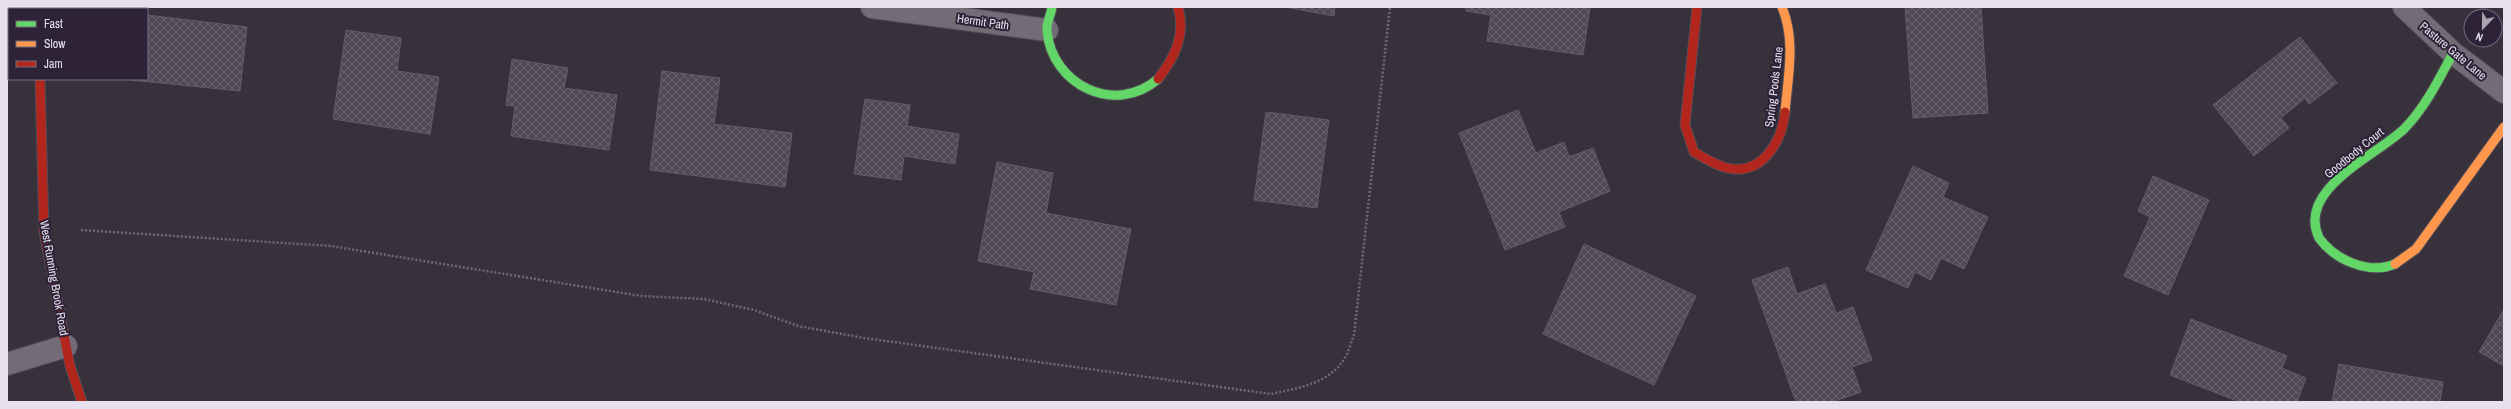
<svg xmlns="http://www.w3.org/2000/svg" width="2511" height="409" viewBox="0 0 2511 409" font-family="'Archivo Narrow',sans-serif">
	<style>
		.building { fill: url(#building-cross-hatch); stroke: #625d66 }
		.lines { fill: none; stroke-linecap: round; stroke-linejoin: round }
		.lane-casing { stroke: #534d57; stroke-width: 24 }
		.street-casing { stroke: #534d57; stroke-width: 24 }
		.fast-casing { stroke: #534d57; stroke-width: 11 }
		.slow-casing { stroke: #534d57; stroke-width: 11 }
		.jam-casing { stroke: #534d57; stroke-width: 11 }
		.path { stroke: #6e6a73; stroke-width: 2.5; stroke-dasharray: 2 2; stroke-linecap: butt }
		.lane { stroke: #726c76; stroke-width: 22 }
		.street { stroke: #726c76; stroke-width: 22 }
		.fast { stroke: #63d668; stroke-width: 9 }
		.slow { stroke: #ff974d; stroke-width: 9 }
		.jam { stroke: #b3261e; stroke-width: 9 }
		.labels { text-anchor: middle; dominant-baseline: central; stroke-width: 4; stroke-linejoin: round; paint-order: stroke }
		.street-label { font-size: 12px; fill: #e7e0ee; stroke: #2d2237 }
	</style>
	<defs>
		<pattern id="building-cross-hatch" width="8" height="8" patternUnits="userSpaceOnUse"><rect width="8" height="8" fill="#504856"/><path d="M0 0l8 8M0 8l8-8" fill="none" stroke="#69626f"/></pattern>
	</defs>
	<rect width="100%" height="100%" fill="#37313c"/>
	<path class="building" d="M1285,7H1335L1334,16Z
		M1466,7H1590L1583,55L1487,41L1491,15L1466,11Z
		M1905,7H1981L1988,113L1913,118Z
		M147,15L247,27L240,91L131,80L147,79Z
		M346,30L401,38L397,71L439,77L430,134L333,119Z
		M2300,37L2337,83L2309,104L2305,98L2281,118L2289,128L2254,156L2213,105Z
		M512,59L568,68L564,88L617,95L609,150L511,136L515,106L506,105Z
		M662,71L720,78L714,124L792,133L785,187L650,170Z
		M865,99L910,105L907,126L959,134L955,164L904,156L901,180L854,174Z
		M1518,110L1536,153L1564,142L1569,157L1593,148L1610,191L1559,212L1565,227L1505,250L1459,133Z
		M1266,112L1329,120L1317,208L1254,200Z
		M997,162L1053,173L1046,213L1131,229L1116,305L1030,289L1034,272L978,261Z
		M1913,166L1949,183L1943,197L1988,217L1964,269L1941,258L1931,280L1915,272L1908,288L1866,270Z
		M2153,176L2209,200L2168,295L2124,276L2150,217L2138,211Z
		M1584,244L1696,296L1654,385L1543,334Z
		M1788,267L1797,294L1825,284L1836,313L1853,307L1872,360L1852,367L1861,392L1832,402H1796L1752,280Z
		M2504,309V366L2479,352Z
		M2191,319L2287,356L2282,368L2306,378L2297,402H2240L2170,375Z
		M2339,364L2443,382L2440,402H2332Z"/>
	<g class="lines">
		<defs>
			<path id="lane" d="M7,364L66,346"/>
			<path id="street" d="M872,7L1047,30
				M2404,7L2453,53L2504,92
				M48,9V7"/>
			<path id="fast" d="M1052,7C1051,15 1046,23 1047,31C1052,85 1115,116 1158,79
				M2395,264C2369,275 2335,260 2319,238C2296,189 2376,156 2404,129C2425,108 2439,79 2453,53"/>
			<path id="slow" d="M1782,7C1796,41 1788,76 1785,112
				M2395,264L2416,249L2504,127"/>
			<path id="jam" d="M1697,7L1685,125L1694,152C1704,158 1715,165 1727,168C1762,176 1782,142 1785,112
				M40,79L44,232L70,366L82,402
				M1158,79C1175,57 1186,35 1178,7"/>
		</defs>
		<use href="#lane" class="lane-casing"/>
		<use href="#street" class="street-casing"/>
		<use href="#fast" class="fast-casing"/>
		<use href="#slow" class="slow-casing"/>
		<use href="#jam" class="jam-casing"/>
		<path class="path" d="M81,230L331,246L641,296L704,299L754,310L798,326L864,338L1271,394C1298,388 1329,384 1345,358C1349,351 1351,342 1354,335L1390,7"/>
		<use href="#lane" class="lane"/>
		<use href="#street" class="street"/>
		<use href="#fast" class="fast"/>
		<use href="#slow" class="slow"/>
		<use href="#jam" class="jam"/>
	</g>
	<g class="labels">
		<g class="street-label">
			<text transform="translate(983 22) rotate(8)">Hermit Path</text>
			<text transform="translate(2453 51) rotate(40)">Pasture Gate Lane</text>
			<text transform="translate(1774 87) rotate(-83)">Spring Pools Lane</text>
			<text transform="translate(2354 153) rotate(-39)">Goodbody Court</text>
			<text transform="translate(54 278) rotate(80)">West Running Brook Road</text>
		</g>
	</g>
	<rect width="2511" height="409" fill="none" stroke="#e7e0ee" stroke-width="16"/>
	<rect x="8" y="8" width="140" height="72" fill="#2d2237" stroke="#776e80"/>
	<rect x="16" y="21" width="20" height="6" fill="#63d668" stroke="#776e80"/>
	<text x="44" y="28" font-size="12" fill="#e7e0ee">Fast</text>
	<rect x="16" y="41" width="20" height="6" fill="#ff974d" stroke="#776e80"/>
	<text x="44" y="48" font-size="12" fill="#e7e0ee">Slow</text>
	<rect x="16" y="61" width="20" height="6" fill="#b3261e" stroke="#776e80"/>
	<text x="44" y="68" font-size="12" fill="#e7e0ee">Jam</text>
	<g transform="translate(2483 28) rotate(202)"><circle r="19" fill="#2d2237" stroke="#776e80"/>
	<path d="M0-3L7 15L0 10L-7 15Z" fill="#a9a3b0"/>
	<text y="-6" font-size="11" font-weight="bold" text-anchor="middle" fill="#e7e0ee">N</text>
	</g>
</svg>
